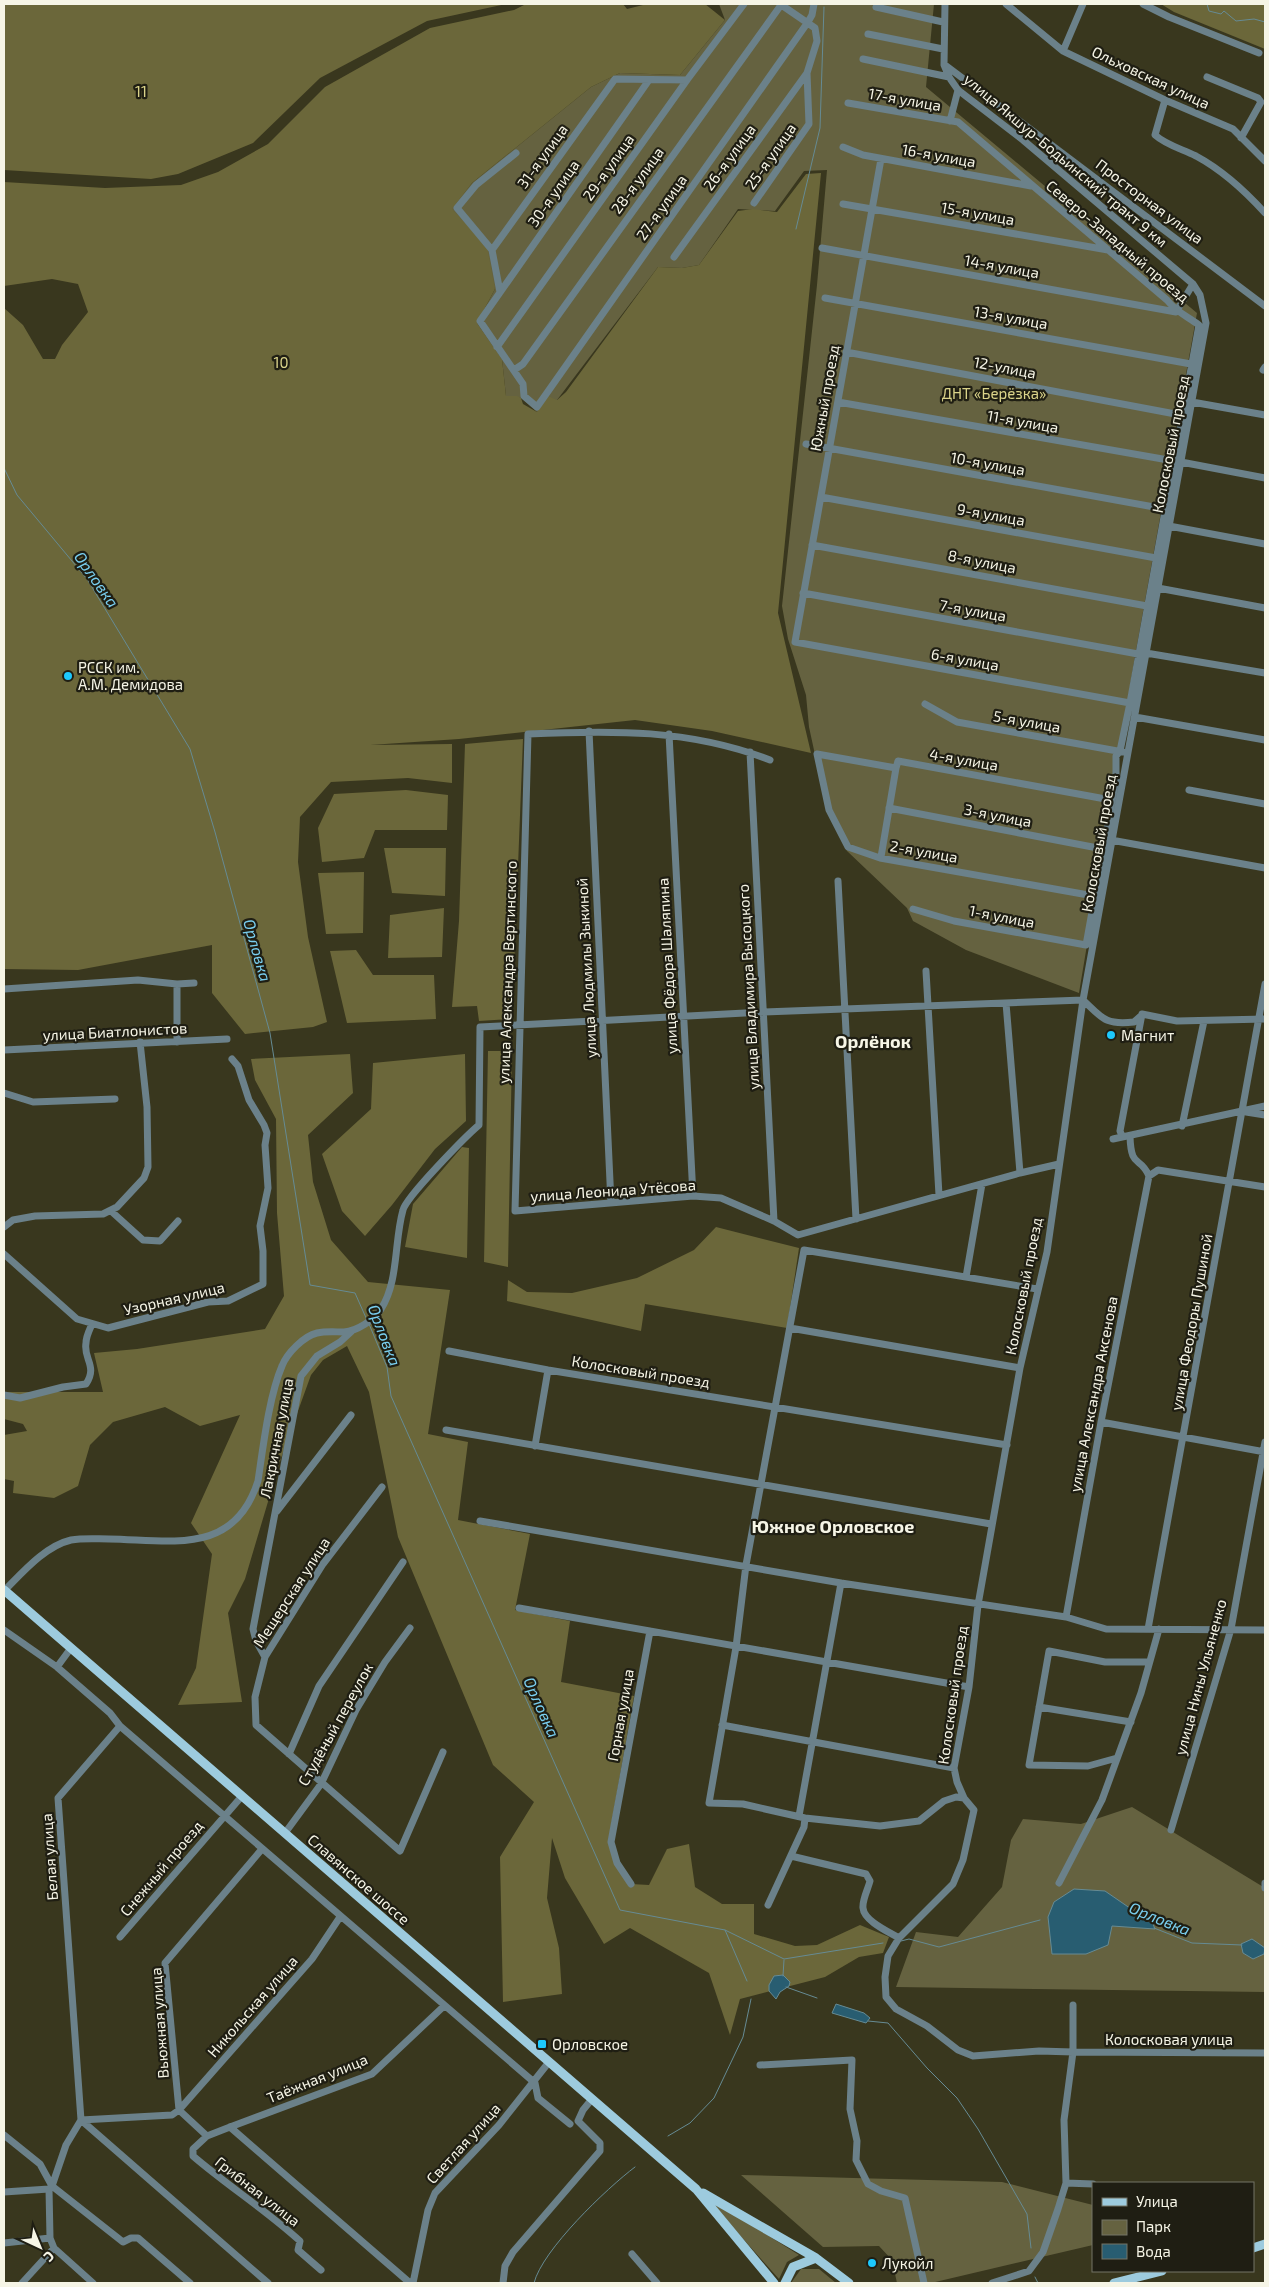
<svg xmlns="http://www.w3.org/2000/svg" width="1269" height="2287" viewBox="0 0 1269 2287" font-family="'Exo 2',sans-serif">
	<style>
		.green { fill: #656240 }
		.forest { fill: #6b673a }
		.water { fill: #285d71; stroke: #668b94 }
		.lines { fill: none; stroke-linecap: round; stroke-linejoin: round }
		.stream { stroke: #668b94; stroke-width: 1 }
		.minor { stroke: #6b818a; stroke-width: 7 }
		.major { stroke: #9dcbde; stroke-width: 9 }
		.poi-dot { fill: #1dc9fd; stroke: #1f1e13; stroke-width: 2 }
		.labels { text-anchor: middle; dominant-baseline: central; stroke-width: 4.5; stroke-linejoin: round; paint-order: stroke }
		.street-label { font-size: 15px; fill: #f6f5e6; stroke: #1f1e13 }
		.park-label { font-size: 15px; fill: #dbd48a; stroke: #1f1e13 }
		.poi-label { font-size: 15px; fill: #f6f5e6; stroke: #1f1e13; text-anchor: start }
		.water-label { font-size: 16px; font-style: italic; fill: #79ceef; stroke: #1f1e13 }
		.quarter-label { font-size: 18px; font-weight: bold; fill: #f6f5e6; stroke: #1f1e13 }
	</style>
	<rect width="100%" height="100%" fill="#39371e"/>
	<path class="green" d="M719,4H934L926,87L1197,313L1135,656L1079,993L966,950L913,921L907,908L847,851L827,810L809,727L806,695L788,639L782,606L817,285L827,170L804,171L775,211L738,209L699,265L682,268L658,267L557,400L537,412L521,398L506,396L502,359L477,323L495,289L451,209L472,183L591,87L620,73L680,75L725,20Z
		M1132,1807L1265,1888V1992L896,1987L916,1932L958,1937L1002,1887L1011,1840L1023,1819L1081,1824Z
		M741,2175L1002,2182L1093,2205V2245L931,2283H897L892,2260L879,2246L823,2247Z
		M705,2196L799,2255L787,2262L779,2279Z
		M801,2269H819L836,2283H791Z"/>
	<path class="forest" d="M4,4H506L427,21L320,78L253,143L178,174L151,179L4,170Z
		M526,4H623L627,9L647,4H705L725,20L680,75L620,73L591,87L472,183L452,209L487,246L495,289L477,323L502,359L506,396H517L521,398L523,404L537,412L548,396L557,400L566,392L658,267L682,268L699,265L738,211L753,209L777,212L806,174L821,173L778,613L811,753L712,731L635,720L459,739L370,745L452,744V783L408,778L331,782L300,817L298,862L308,937L327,1022L313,1027L245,1034L212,993V945L78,970L4,969V308L23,325L43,359H55L62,345L88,312L78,284L52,279L4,286V182L105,188L181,185L218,172L268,144L325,87L430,28L514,10Z
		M1161,4H1265V49L1174,12Z
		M523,739L512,1019L479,1021L477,1006L452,1007L459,921L465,744Z
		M406,790L448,795L447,830H375L364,858L322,862L318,828L334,794Z
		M384,848H446L445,896L392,893Z
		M364,872L363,933L326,934L318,873Z
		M444,908L442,957L388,958L390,915Z
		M356,950L373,975H434L436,1019L347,1023L330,951Z
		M488,1051H512L508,1267L484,1262Z
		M350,1054L353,1093L308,1135L313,1182L331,1240L368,1282L450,1290L428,1434L468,1442L458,1520L530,1534L515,1610L570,1621L561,1682L634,1696L608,1843L631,1884L649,1885L667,1849L689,1844L695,1887L722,1904H754V1934L795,1946L817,1945L860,1925L889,1937L883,1953L859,1957L825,1977L740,1999L730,2035L709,1973L630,1928L604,1944L565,1878L552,1838L547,1898L559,1948L562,1994L503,2002L500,1857L534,1802L493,1765L398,1537L369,1392L347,1346L323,1360L311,1375L281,1458L245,1579L228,1613L242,1702L178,1705L196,1668L212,1554L191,1523L240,1415L200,1426L165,1407L113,1422L90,1445L78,1486L54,1498L13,1493L14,1481L4,1479V1435L27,1431L23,1424L4,1419V1392H103L94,1353L137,1349L265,1329L284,1296L277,1213L276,1119L255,1080L251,1059Z
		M465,1054L466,1121L435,1149L392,1205L365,1236L342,1211L322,1154L371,1109L373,1063Z
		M462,1147L469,1148L467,1258L405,1247L413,1204Z
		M716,1227L799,1248L787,1328L645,1304L641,1331L507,1301L508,1280L527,1292L572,1293L637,1278L694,1250Z"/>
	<path class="water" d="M1074,1889L1105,1891L1153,1924L1155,1929L1112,1926L1108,1945L1086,1954H1052L1048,1917L1054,1902Z
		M1252,1939L1265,1948L1264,1954L1253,1959L1243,1953L1241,1944Z
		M783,1975L790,1982L789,1986L780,1992L776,1999L769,1991V1985L774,1976Z
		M836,2004L864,2013L870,2018L866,2023L832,2013Z"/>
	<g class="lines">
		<path class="stream" d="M1207,4L1209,11L1221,14L1224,11L1236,21L1254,19L1265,22
			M796,229L820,128L824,7
			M4,468L17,495L87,579L190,749L215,832L270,1033L310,1285L355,1293L367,1320
			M369,1324L387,1367L391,1396L620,1910L725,1930L784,1959L883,1943
			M1154,1928L1192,1943L1242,1945
			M725,1930L747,1981
			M901,1941L909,1939L939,1947L1040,1920
			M783,1976L784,1960
			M786,1987L817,1998
			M868,2021L888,2023L927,2068L957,2098L978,2129L1027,2214L1031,2248
			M668,2136L690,2123L714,2098L743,2037L751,1999
			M1035,2277L1038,2283
			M534,2283C542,2250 607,2188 635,2167"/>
		<path class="minor" d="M945,4L944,65L949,77L958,90L1023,140L1193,284L1200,295L1206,323L1083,1000L1047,1252L1020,1368L978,1605L969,1687L954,1768L957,1782L964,1798L974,1810L963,1860L953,1884L899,1938L888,1956L885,1977L886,1997L896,2009L927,2026L958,2050L973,2056L1039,2051L1073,2052L1064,2120L1066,2183L1058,2209L1043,2252L1029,2271L992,2283
			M1006,4L1063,51
			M1083,4L1063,51L1165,100L1233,129L1265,161
			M1143,4L1169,17L1259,53
			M876,7L943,22
			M868,34L943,49
			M863,59L949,77
			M945,65L1265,306
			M1207,77L1258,98L1261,102L1241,138
			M649,80L480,321L523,384L524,396L537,407L808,22L812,15L814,4
			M1165,100L1155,135C1166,145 1182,149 1196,156C1222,170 1246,192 1265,213
			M848,103L958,122L1167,300C1176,312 1187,316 1199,325L1130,703L1120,751L1116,756V779L1086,945L954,921L913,909
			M950,121L958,90
			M843,147L863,155L1031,186
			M881,159L795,642L1130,703
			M754,203L809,124L807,73L817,41L815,28L780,4
			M843,204L1108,250
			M822,248L1176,312L1193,284
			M492,250L615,79L687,80
			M674,257L807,73
			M500,292L492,250L457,208L476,185L516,153
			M825,298L1191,364
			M497,347L687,80L744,4
			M846,352L1186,416
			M514,370L523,364L781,5
			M1263,370L1265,367
			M838,402L1174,461
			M1192,402L1265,415
			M806,444L1165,509
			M1181,462L1265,478
			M821,497L1156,558
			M1169,526L1265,544
			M812,545L1147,606
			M1158,588L1265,608
			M803,593L1138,654
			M1146,653L1265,673
			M925,704L957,722L1123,752
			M1135,717L1265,740
			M589,731L611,1203
			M669,734L693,1196
			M750,752L774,1221
			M770,760C690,729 612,730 528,734L515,1211L693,1196L721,1198L774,1221L798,1235L1020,1173L1059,1164
			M1189,790L1265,804
			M889,808L1103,849
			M1111,840L1265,868
			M881,857L896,768
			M838,881L856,1219
			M1094,896L880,858L848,847L829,810L817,754L896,768L898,761L1111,800
			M926,971L939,1195
			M177,984V1042
			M4,989L138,980L177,984L194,983
			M1083,1000C1103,1019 1105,1025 1134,1022L1142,1015
			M1006,1003L1020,1173
			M1142,1014L1177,1021L1265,1019
			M4,1050L227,1039
			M4,1093L33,1102L115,1099
			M1246,1112L1265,1115
			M1182,1126L1204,1021
			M1122,1136L1120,1131L1142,1014
			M1130,1136C1131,1170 1140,1155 1149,1176L1158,1170L1265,1187
			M1113,1139L1265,1106
			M111,1211L143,1240L160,1241L178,1221
			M4,1227L13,1220L35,1216L103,1214L117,1207L144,1178L148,1167L147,1107L140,1042
			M4,1254L77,1319L108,1328L208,1302L228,1301L263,1284V1251L260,1226L268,1188L265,1145L267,1133L264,1125L249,1100L238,1066L232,1059
			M966,1277L982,1184
			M790,1328L1020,1368
			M449,1351L548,1370L1007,1445
			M4,1395L20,1398L63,1387L86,1384C98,1366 83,1359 86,1343C86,1336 90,1329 92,1324
			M1101,1422L1265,1452
			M446,1430L991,1524
			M535,1446L548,1370
			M382,1487L323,1564L265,1657L255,1697L256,1725L400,1851L443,1752
			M277,1511L351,1415
			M480,1521L841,1583L1066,1617L1106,1629L1265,1630
			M5,1590C22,1573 45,1546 71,1540C83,1538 96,1539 109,1539C172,1540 234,1556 258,1481C263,1448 269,1396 282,1366C287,1353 304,1336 317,1333C326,1331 335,1332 344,1332C357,1331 374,1320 381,1309C399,1281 394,1241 403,1210C406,1197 466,1136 479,1125L480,1027L764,1012L1083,1000
			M519,1608L969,1687
			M1066,1617L1101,1422L1149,1176
			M1148,1629L1265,984
			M4,1630L57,1667
			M71,1648L57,1667L110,1713L120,1726L58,1798L81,2120
			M265,1657L256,1641L253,1629L301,1376L317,1356L340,1342L352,1331
			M1039,1707L1131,1722
			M722,1725L954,1768
			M120,1726L535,2083L538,2098L570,2124
			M289,1754L319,1686L403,1562
			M1117,1758L1088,1766L1029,1765L1049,1651L1105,1662H1149
			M964,1798L956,1797L944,1801L919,1821L880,1826L805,1818L743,1804L709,1803L736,1647L746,1565L804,1250L1037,1289
			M799,1816L841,1583
			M1171,1830L1231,1629L1265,1442
			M285,1833L321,1784L356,1710L385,1662L410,1628
			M791,1856L866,1874L870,1881C868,1889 862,1900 863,1908C864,1921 889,1932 899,1938
			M1059,1883L1102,1800L1141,1693L1159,1629
			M1265,1883V1888
			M631,1884L617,1863L611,1842L650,1631
			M768,1905L804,1827L805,1818
			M120,1937L242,1796
			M1073,2005V2052L1265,2053
			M760,2065L852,2060L850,2109L857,2141L856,2160L868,2184L881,2191L905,2198L924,2283
			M81,2120L172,2115L179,2110L312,1959L340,1917
			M81,2120L268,2283
			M230,2127L410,2283
			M4,2135L40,2164L52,2186L123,2242L131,2238H138L190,2283
			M207,2136L179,2110L165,1963L262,1849
			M1066,2183L1093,2184
			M49,2189L50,2238L54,2248L93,2283
			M4,2192L49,2189L52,2186L66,2145L81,2120
			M4,2243L50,2238
			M632,2254L657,2283
			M321,2270L298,2250L300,2241C266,2210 228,2186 193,2156V2149L207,2136L230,2127L372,2074L444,2006
			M22,2283L54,2248
			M413,2283L428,2210L435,2193L499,2125L549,2062
			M503,2283L505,2266L513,2252L600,2151V2143L578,2121L583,2110L592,2099"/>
		<path class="major" d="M4,1590L696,2189L774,2283
			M703,2193L816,2258L849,2283
			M1253,2248L1265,2244
			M785,2283L793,2267L816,2258
			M1114,2283L1162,2271"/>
	</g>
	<g class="poi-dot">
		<circle cx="68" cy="676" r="5"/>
		<circle cx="1111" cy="1035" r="5"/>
		<rect x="537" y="2039" width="10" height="10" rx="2.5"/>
		<circle cx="872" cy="2263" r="5"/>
	</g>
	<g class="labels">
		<g class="street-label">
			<text transform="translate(1151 77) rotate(25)">Ольховская улица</text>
			<text transform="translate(905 99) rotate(10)">17-я улица</text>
			<text transform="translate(939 155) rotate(10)">16-я улица</text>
			<text transform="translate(542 156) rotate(-54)">31-я улица</text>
			<text transform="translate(770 156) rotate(-55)">25-я улица</text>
			<text transform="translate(729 157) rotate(-54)">26-я улица</text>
			<text transform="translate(1066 160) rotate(40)">улица Якшур-Бодьинский тракт 9 км</text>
			<text transform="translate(608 167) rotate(-55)">29-я улица</text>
			<text transform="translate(637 180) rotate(-54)">28-я улица</text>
			<text transform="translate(553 193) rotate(-55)">30-я улица</text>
			<text transform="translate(1150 201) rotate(37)">Просторная улица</text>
			<text transform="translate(661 207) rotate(-55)">27-я улица</text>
			<text transform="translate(978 213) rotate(10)">15-я улица</text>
			<text transform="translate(1118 241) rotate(40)">Северо-Западный проезд</text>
			<text transform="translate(1002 266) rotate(10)">14-я улица</text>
			<text transform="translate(1011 317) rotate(10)">13-я улица</text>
			<text transform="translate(1005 367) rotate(11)">12-улица</text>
			<text transform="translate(824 398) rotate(-80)">Южный проезд</text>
			<text transform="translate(1023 421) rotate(10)">11-я улица</text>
			<text transform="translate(1170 444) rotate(-79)">Колосковый проезд</text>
			<text transform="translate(988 463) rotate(10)">10-я улица</text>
			<text transform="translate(991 514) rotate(10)">9-я улица</text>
			<text transform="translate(982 561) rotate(11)">8-я улица</text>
			<text transform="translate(973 610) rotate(10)">7-я улица</text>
			<text transform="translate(965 659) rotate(10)">6-я улица</text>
			<text transform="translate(1027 721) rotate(10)">5-я улица</text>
			<text transform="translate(964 759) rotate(10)">4-я улица</text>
			<text transform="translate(998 815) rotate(11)">3-я улица</text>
			<text transform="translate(1098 843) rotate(-80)">Колосковый проезд</text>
			<text transform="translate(924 851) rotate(10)">2-я улица</text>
			<text transform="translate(1002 916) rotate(11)">1-я улица</text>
			<text transform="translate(667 966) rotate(-93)">улица Фёдора Шаляпина</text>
			<text transform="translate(586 968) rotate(-93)">улица Людмилы Зыкиной</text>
			<text transform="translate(507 972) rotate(-88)">улица Александра Вертинского</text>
			<text transform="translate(748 987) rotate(-93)">улица Владимира Высоцкого</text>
			<text transform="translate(115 1031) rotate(-3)">улица Биатлонистов</text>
			<text transform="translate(613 1190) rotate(-4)">улица Леонида Утёсова</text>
			<text transform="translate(1023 1286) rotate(-79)">Колосковый проезд</text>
			<text transform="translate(174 1298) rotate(-13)">Узорная улица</text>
			<text transform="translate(1191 1322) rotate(-80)">улица Феодоры Пушиной</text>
			<text transform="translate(641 1371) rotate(9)">Колосковый проезд</text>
			<text transform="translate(1093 1394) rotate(-79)">улица Александра Аксенова</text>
			<text transform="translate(276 1438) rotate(-79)">Лакричная улица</text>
			<text transform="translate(291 1592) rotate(-57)">Мещерская улица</text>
			<text transform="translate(1200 1677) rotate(-75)">улица Нины Ульяненко</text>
			<text transform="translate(952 1695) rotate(-82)">Колосковый проезд</text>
			<text transform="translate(620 1715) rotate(-80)">Горная улица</text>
			<text transform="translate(335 1724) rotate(-61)">Студёный переулок</text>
			<text transform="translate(49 1857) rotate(-94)">Белая улица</text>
			<text transform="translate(161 1868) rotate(-50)">Снежный проезд</text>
			<text transform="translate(359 1879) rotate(41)">Славянское шоссе</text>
			<text transform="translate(252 2006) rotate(-49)">Никольская улица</text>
			<text transform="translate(159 2023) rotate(-94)">Вьюжная улица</text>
			<text x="1169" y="2039">Колосковая улица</text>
			<text transform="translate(317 2078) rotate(-22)">Таёжная улица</text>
			<text transform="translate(463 2143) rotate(-48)">Светлая улица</text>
			<text transform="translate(258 2191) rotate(38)">Грибная улица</text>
		</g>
		<g class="park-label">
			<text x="141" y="91">11</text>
			<text x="281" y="362">10</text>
			<text x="994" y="393">ДНТ «Берёзка»</text>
		</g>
		<g class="poi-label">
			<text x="78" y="667">РССК им.<tspan x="78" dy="17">А.М. Демидова</tspan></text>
			<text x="1121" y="1035">Магнит</text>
			<text x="552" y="2044">Орловское</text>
			<text x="882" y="2263">Лукойл</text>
		</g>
		<g class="water-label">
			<text transform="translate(97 579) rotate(55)">Орловка</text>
			<text transform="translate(258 950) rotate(74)">Орловка</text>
			<text transform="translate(385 1335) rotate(69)">Орловка</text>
			<text transform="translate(542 1707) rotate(66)">Орловка</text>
			<text transform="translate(1160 1918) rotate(22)">Орловка</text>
		</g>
		<g class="quarter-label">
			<text x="873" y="1041">Орлёнок</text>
			<text x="833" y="1526">Южное Орловское</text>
		</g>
	</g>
	<rect width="1269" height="2287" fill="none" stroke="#f6f5e6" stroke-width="10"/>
	<rect x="1092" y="2182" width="162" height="90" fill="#1f1e13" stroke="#757467"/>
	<rect x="1102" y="2198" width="25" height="8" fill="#9dcbde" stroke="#757467"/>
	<text x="1136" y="2207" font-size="15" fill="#f6f5e6">Улица</text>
	<rect x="1102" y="2220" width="25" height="15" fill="#656240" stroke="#757467"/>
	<text x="1136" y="2232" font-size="15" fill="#f6f5e6">Парк</text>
	<rect x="1102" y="2244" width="25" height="15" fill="#285d71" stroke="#757467"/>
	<text x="1136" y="2257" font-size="15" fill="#f6f5e6">Вода</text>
	<g transform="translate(40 2247) rotate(136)" stroke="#1f1e13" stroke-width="4" paint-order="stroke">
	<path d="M0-4L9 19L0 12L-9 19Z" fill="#f6f5e6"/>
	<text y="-8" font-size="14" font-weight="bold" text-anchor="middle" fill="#f6f5e6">С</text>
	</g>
</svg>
